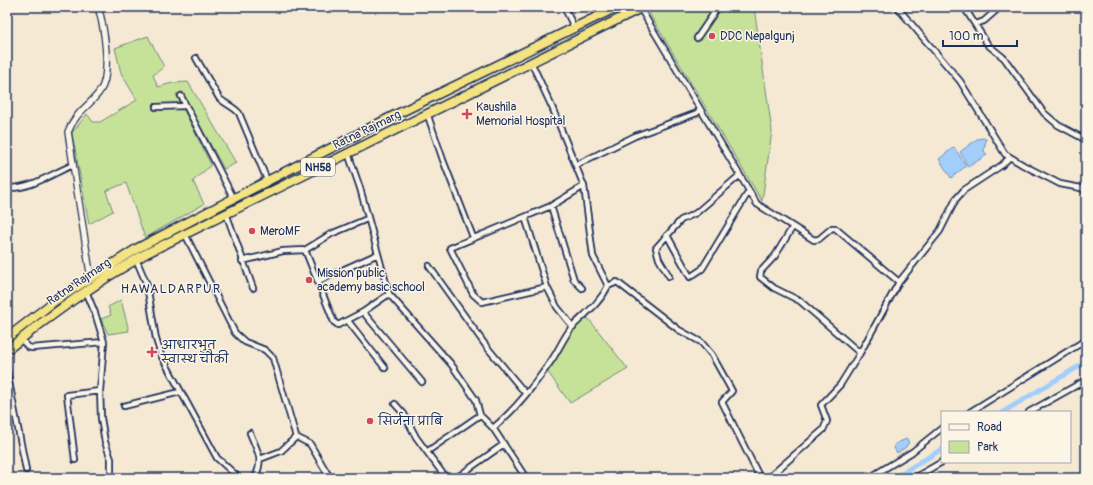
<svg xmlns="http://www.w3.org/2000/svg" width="1093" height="485" viewBox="0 0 1093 485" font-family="Pangolin,'Playpen Sans Deva',sans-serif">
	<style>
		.green { fill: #c6e299; stroke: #70887c }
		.water { fill: #a2cefc; stroke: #6c8ebd }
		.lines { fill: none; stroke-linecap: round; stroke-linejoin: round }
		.canal { stroke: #a2cefc; stroke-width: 5 }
		.minor-casing { stroke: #1b2f5e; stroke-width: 8 }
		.tertiary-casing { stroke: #1b2f5e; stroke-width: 8 }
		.trunk-casing { stroke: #1b2f5e; stroke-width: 11 }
		.minor { stroke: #fcf5e5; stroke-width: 4.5 }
		.tertiary { stroke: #fcf5e5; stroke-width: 5.5 }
		.trunk { stroke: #f4e382; stroke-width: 8 }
		.poi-dot { fill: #d1495b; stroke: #fcf5e5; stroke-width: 1.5 }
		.labels { text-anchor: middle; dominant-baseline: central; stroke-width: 3; stroke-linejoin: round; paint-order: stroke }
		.shield { fill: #fcf5e5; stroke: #5e6a86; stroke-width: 1 }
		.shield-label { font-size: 11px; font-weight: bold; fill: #1b2f5e }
		.poi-label { font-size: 12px; fill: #1b2f5e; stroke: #fcf5e5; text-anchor: start }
		.street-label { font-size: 12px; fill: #1b2f5e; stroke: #fcf5e5 }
		.neighbourhood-label { font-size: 13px; letter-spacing: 1px; fill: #1b2f5e; stroke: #fcf5e5 }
	</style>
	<rect width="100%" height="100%" fill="#f6e9d4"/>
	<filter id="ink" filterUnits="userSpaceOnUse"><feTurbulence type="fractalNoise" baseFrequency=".025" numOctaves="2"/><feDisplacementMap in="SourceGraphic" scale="8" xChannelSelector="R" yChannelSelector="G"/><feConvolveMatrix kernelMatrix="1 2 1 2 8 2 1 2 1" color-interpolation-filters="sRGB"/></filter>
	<g filter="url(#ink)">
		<path class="green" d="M661,7H754L772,131L762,201L649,13Z
			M148,36L164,67L153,75L158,87L172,83L188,82L236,163L224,169L182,93L176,94L211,165L193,181L204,204L145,238L126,183L106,191L113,211L89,224L72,133L87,114L93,122H100L137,100L121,73L115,48Z
			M121,300L129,331L108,334L101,319L111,315L108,307Z
			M588,318L628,369L570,403L547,371L576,324Z"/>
		<path class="water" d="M983,138L986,139L984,151L987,155L968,167L960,152L977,139Z
			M954,147L966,166L951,178L939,159Z
			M906,439L909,442L906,447L897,453L894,448L895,444Z"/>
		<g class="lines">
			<path class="canal" d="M1003,412L1086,362
				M894,478L942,449"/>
			<defs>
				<path id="minor" d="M564,7L575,29
					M897,7L960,81L1005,154L1023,165L1060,184L1081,188L1086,192
					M964,7L988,45L1004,58L1044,113L1058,125L1086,140
					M640,8L757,204L814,240L819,239L832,228H835L899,282
					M976,24L984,21L1000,7
					M697,38L718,7
					M196,58L219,98C225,104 233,106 239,113L267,180
					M531,62L552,107L584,186
					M181,96L233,197
					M156,107L184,106
					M427,113L443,160L473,237
					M348,153L360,188L389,294L451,364L476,400L480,415L493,428L526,478
					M576,165L635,136L697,113L700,109
					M7,188C31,189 51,174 73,165
					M551,206L574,280L582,288
					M226,213L253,288
					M525,217L547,287L557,307L573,327
					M792,228L775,256L761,271L760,277L774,288L800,301L860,353L899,282L940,231L956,199L964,190L1002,165L1010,157
					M185,234L235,333L245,342L265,350L273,358L296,437L310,444L330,478
					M667,235L690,277L702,269L749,191
					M305,250L334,322L338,325L363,312L389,294
					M136,259L147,285L156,339L161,355L217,458L239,478
					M242,261L283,251L305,250L331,234L367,219
					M429,266L486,346L526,394
					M669,276L659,259L656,248L681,220L696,213L740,175
					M318,281L378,254
					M608,286L617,282L679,330L701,342L712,355L732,391L722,402L760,478
					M86,291L95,313L104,342L100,391L101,418L105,442L111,459V478
					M363,312L422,382
					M348,321L385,368
					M21,339L28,347L32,348L104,342
					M7,371L26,470
					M395,404L404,414L416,437L446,478
					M124,406L180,392
					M970,412L1086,340
					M1029,412L1086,380
					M493,428C515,410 533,387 549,364C558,352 563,338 572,327C585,314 600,303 608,286L593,256L584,186L551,206L450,248L473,294L482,302L547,287
					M250,433C258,453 264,458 255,478
					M428,451L480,415
					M260,459L281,451L296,437
					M75,460L67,395L100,391
					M456,478L504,444
					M768,478L823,430L827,421L821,405L840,385L860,353
					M869,478L912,452L942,428
					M914,478L942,462"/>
				<path id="tertiary" d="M91,279L68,132C76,111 89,107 100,91C112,74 104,26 98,7"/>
				<path id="trunk" d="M7,338L56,300L138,248L395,115L617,7
					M7,350C51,314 97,282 145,254L643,7"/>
			</defs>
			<use href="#minor" class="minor-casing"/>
			<use href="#tertiary" class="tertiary-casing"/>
			<use href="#trunk" class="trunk-casing"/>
			<use href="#minor" class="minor"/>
			<use href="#tertiary" class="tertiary"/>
			<use href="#trunk" class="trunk"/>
		</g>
	</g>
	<g class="poi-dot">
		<circle cx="712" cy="36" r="4"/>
		<path d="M465 108h4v4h4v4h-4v4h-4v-4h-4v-4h4z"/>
		<circle cx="252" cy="231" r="4"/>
		<circle cx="309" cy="280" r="4"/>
		<path d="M150 346h4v4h4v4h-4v4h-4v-4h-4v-4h4z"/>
		<circle cx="370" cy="421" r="4"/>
	</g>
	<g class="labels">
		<rect class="shield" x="301" y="158" width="34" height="18" rx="3"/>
		<g class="shield-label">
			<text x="318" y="167">NH58</text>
		</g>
		<g class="poi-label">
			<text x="720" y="36">DDC Nepalgunj</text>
			<text x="476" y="107">Kaushila<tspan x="476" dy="14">Memorial Hospital</tspan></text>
			<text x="260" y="231">MeroMF</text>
			<text x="317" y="273">Mission public<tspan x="317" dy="14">academy basic school</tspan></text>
			<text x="161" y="345">आधारभुत<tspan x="161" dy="14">स्वास्थ चौकी</tspan></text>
			<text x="378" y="421">सिर्जना प्राबि</text>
		</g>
		<g class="street-label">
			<text transform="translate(367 130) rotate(-26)">Ratna Rajmarg</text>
			<text transform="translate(79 282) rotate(-34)">Ratna Rajmarg</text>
		</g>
		<g class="neighbourhood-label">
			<text x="171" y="289">HAWALDARPUR</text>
		</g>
	</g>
	<rect width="1093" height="485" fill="none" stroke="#fcf5e5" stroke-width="24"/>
	<rect x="12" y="12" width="1069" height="461" fill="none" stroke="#1b2f5e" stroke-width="1.5" filter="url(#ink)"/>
	<rect x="941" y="411" width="130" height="52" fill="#fcf5e5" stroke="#a2a6af"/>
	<rect x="949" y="424" width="20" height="6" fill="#fcf5e5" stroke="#a2a6af"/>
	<text x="977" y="431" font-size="12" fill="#1b2f5e">Road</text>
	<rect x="949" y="441" width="20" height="12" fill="#c6e299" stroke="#a2a6af"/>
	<text x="977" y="451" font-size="12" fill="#1b2f5e">Park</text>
	<path d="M943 40v6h74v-6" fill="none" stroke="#1b2f5e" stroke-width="2"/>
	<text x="949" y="40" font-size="12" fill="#1b2f5e" stroke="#fcf5e5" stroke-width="3" paint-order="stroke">100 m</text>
</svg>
